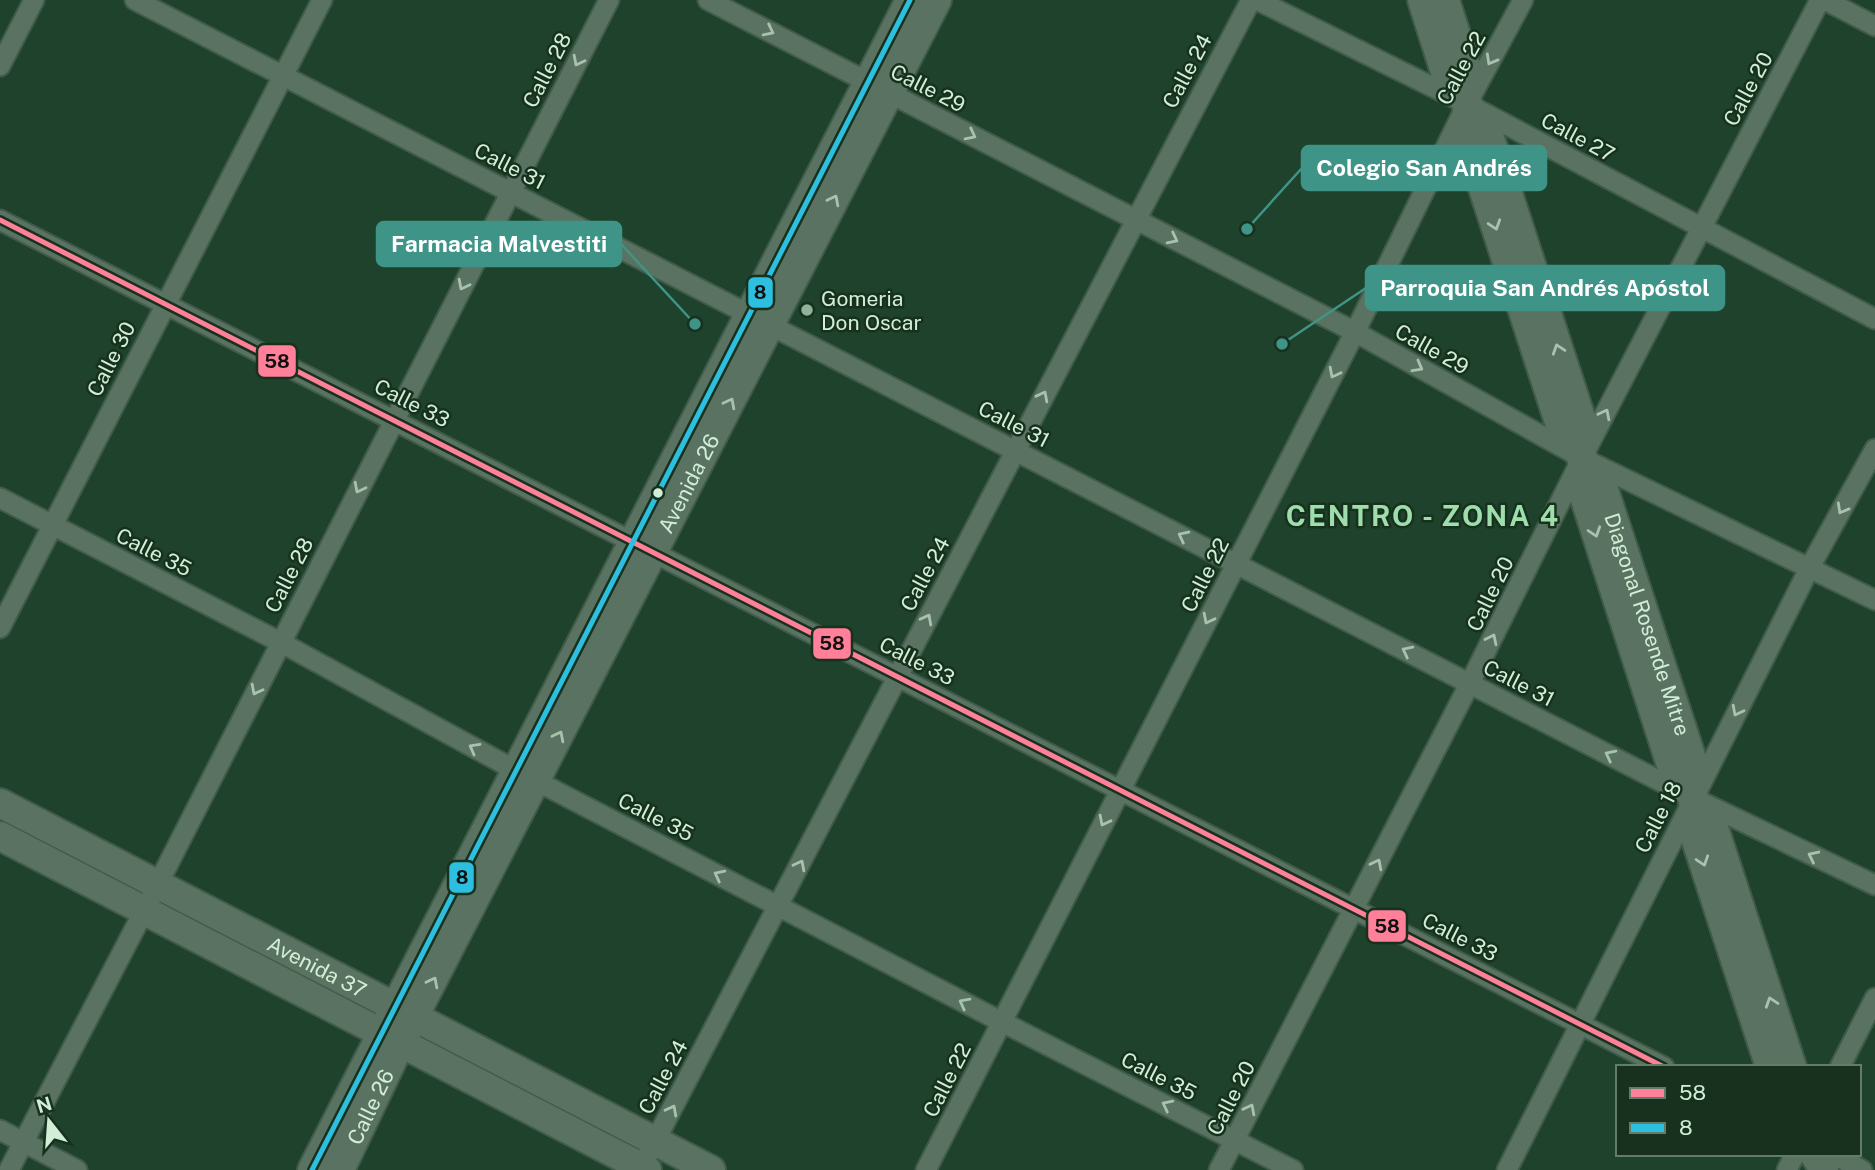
<svg xmlns="http://www.w3.org/2000/svg" width="1875" height="1170" viewBox="0 0 1875 1170" font-family="'Public Sans',sans-serif">
	<style>
		.lines { fill: none; stroke-linecap: round; stroke-linejoin: round }
		.minor-casing { stroke: #405b49; stroke-width: 23 }
		.secondary-casing { stroke: #405b49; stroke-width: 32 }
		.minor { stroke: #5a7261; stroke-width: 19 }
		.secondary { stroke: #5a7261; stroke-width: 28 }
		.bus-1-casing { stroke: #17311e; stroke-width: 10 }
		.bus-2-casing { stroke: #17311e; stroke-width: 10 }
		.bus-1 { stroke: #ff8098; stroke-width: 5 }
		.bus-2 { stroke: #2dbfdf; stroke-width: 5 }
		.oneway { stroke: #a7c3ad }
		.poi-dot { fill: #92b29a; stroke: #17311e; stroke-width: 2.5 }
		.bus-dot { fill: #d0efd6; stroke: #17311e; stroke-width: 2.5 }
		.labels { text-anchor: middle; dominant-baseline: central; stroke-width: 5; stroke-linejoin: round; paint-order: stroke }
		.street-label { font-size: 21px; fill: #d0efd6; stroke: #17311e }
		.poi-label { font-size: 21px; fill: #d0efd6; stroke: #17311e; text-anchor: start }
		.district-label { font-size: 28px; font-weight: bold; letter-spacing: 2px; fill: #9eddac; stroke: #17311e }
		.leader { fill: none; stroke: #3f9488; stroke-width: 2.5 }
		.callout-dot { fill: #3f9488; stroke: #17311e; stroke-width: 2.5 }
		.callout { fill: #3f9488; stroke: #3f9488; stroke-width: 2.5 }
		.callout-label { font-size: 23px; text-anchor: middle; font-weight: bold; fill: #fff }
		.line-badge { stroke: #17311e; stroke-width: 2.5 }
		.pale-badge-label { font-size: 19px; text-anchor: middle; font-weight: bold; fill: #111 }
	</style>
	<rect width="100%" height="100%" fill="#1e422b"/>
	<g class="lines">
		<defs>
			<path id="minor" d="M135,0L1693,798L1875,885
				M708,0L1355,332L1582,458L1875,600
				M1257,0L1467,104L1875,319
				M1825,0L1875,26
				M0,66L34,0
				M0,220L1664,1067
				M0,498L280,642L515,770L1002,1022L1293,1170
				M0,628L322,0
				M1840,1067L1875,998
				M0,1130L77,1170
				M1833,1154L1862,1170
				M9,1170L158,884L609,0
				M640,1170L1251,0
				M926,1170L1355,332L1467,104L1523,0
				M1219,1170L1470,683L1582,458L1820,0
				M1507,1170L1810,567L1875,449
				M1787,1170L1795,1154"/>
			<g id="secondary">
				<path d="M1422,0L1445,72L1467,104V139L1560,425L1582,458L1584,496L1671,765L1693,798L1694,834L1770,1067"/>
				<path id="s1" d="M1445,0L1466,66L1467,104L1488,132L1581,418L1582,458L1604,490L1692,759L1693,798L1714,828L1792,1067"/>
				<path id="s2" d="M0,803L711,1170"/>
				<path d="M0,836L647,1170"/>
				<path d="M1814,1154L1824,1170"/>
				<path d="M312,1170L910,0"/>
				<path id="s3" d="M340,1170L401,1042L937,0"/>
			</g>
		</defs>
		<use href="#minor" class="minor-casing"/>
		<use href="#secondary" class="secondary-casing"/>
		<use href="#minor" class="minor"/>
		<use href="#secondary" class="secondary"/>
		<defs>
			<path id="bus-1" d="M0,220L1664,1067"/>
			<path id="bus-2" d="M312,1170L910,0"/>
		</defs>
		<use href="#bus-1" class="bus-1-casing"/>
		<use href="#bus-2" class="bus-2-casing"/>
		<use href="#bus-1" class="bus-1"/>
		<use href="#bus-2" class="bus-2"/>
	</g>
	<defs><path id="oneway-chevron" d="M-2-3.5L2.5 0L-2 3.5" fill="none" stroke-width="1.6" stroke-linecap="round" stroke-linejoin="round" transform="scale(1.75)"/></defs>
	<g class="oneway">
		<use href="#oneway-chevron" transform="translate(769 31) rotate(27)"/>
		<use href="#oneway-chevron" transform="translate(1491 60) rotate(119)"/>
		<use href="#oneway-chevron" transform="translate(578 61) rotate(117)"/>
		<use href="#oneway-chevron" transform="translate(971 135) rotate(27)"/>
		<use href="#oneway-chevron" transform="translate(834 200) rotate(-63)"/>
		<use href="#oneway-chevron" transform="translate(1495 225) rotate(72)"/>
		<use href="#oneway-chevron" transform="translate(1173 239) rotate(27)"/>
		<use href="#oneway-chevron" transform="translate(463 285) rotate(117)"/>
		<use href="#oneway-chevron" transform="translate(1558 349) rotate(-108)"/>
		<use href="#oneway-chevron" transform="translate(1418 367) rotate(29)"/>
		<use href="#oneway-chevron" transform="translate(1334 373) rotate(117)"/>
		<use href="#oneway-chevron" transform="translate(1043 396) rotate(-63)"/>
		<use href="#oneway-chevron" transform="translate(730 403) rotate(-63)"/>
		<use href="#oneway-chevron" transform="translate(1605 414) rotate(-63)"/>
		<use href="#oneway-chevron" transform="translate(359 488) rotate(117)"/>
		<use href="#oneway-chevron" transform="translate(1842 509) rotate(119)"/>
		<use href="#oneway-chevron" transform="translate(1595 532) rotate(72)"/>
		<use href="#oneway-chevron" transform="translate(1183 536) rotate(-153)"/>
		<use href="#oneway-chevron" transform="translate(927 619) rotate(-62)"/>
		<use href="#oneway-chevron" transform="translate(1208 619) rotate(117)"/>
		<use href="#oneway-chevron" transform="translate(1492 639) rotate(-64)"/>
		<use href="#oneway-chevron" transform="translate(1407 651) rotate(-153)"/>
		<use href="#oneway-chevron" transform="translate(256 690) rotate(117)"/>
		<use href="#oneway-chevron" transform="translate(1737 711) rotate(117)"/>
		<use href="#oneway-chevron" transform="translate(559 736) rotate(-63)"/>
		<use href="#oneway-chevron" transform="translate(474 748) rotate(-151)"/>
		<use href="#oneway-chevron" transform="translate(1610 755) rotate(-153)"/>
		<use href="#oneway-chevron" transform="translate(1104 821) rotate(117)"/>
		<use href="#oneway-chevron" transform="translate(1813 856) rotate(-154)"/>
		<use href="#oneway-chevron" transform="translate(1703 861) rotate(72)"/>
		<use href="#oneway-chevron" transform="translate(1377 864) rotate(-63)"/>
		<use href="#oneway-chevron" transform="translate(800 865) rotate(-63)"/>
		<use href="#oneway-chevron" transform="translate(719 875) rotate(-153)"/>
		<use href="#oneway-chevron" transform="translate(433 982) rotate(-63)"/>
		<use href="#oneway-chevron" transform="translate(1771 1002) rotate(-108)"/>
		<use href="#oneway-chevron" transform="translate(964 1003) rotate(-152)"/>
		<use href="#oneway-chevron" transform="translate(1167 1105) rotate(-153)"/>
		<use href="#oneway-chevron" transform="translate(1250 1109) rotate(-63)"/>
		<use href="#oneway-chevron" transform="translate(672 1110) rotate(-62)"/>
	</g>
	<circle class="poi-dot" cx="807" cy="310" r="7"/>
	<circle class="bus-dot" cx="658" cy="493" r="6"/>
	<g class="labels">
		<g class="street-label">
			<text transform="translate(1461 68) rotate(-62)">Calle 22</text>
			<text transform="translate(547 70) rotate(-63)">Calle 28</text>
			<text transform="translate(1187 71) rotate(-62)">Calle 24</text>
			<text transform="translate(928 88) rotate(27)">Calle 29</text>
			<text transform="translate(1748 89) rotate(-62)">Calle 20</text>
			<text transform="translate(1578 137) rotate(28)">Calle 27</text>
			<text transform="translate(510 166) rotate(27)">Calle 31</text>
			<text transform="translate(1432 349) rotate(29)">Calle 29</text>
			<text transform="translate(111 359) rotate(-63)">Calle 30</text>
			<text transform="translate(412 403) rotate(27)">Calle 33</text>
			<text transform="translate(1014 424) rotate(27)">Calle 31</text>
			<text stroke="none"><textPath href="#s3" startOffset="770">Avenida 26</textPath></text>
			<text transform="translate(154 552) rotate(27)">Calle 35</text>
			<text transform="translate(925 574) rotate(-62)">Calle 24</text>
			<text transform="translate(289 575) rotate(-63)">Calle 28</text>
			<text transform="translate(1205 575) rotate(-63)">Calle 22</text>
			<text transform="translate(1490 594) rotate(-64)">Calle 20</text>
			<text stroke="none"><textPath href="#s1" startOffset="663">Diagonal Rosende Mitre</textPath></text>
			<text transform="translate(917 661) rotate(27)">Calle 33</text>
			<text transform="translate(1519 683) rotate(27)">Calle 31</text>
			<text transform="translate(656 817) rotate(27)">Calle 35</text>
			<text transform="translate(1658 817) rotate(-63)">Calle 18</text>
			<text transform="translate(1460 937) rotate(27)">Calle 33</text>
			<text stroke="none"><textPath href="#s2" startOffset="357">Avenida 37</textPath></text>
			<text transform="translate(1159 1076) rotate(27)">Calle 35</text>
			<text transform="translate(663 1077) rotate(-62)">Calle 24</text>
			<text transform="translate(947 1080) rotate(-63)">Calle 22</text>
			<text transform="translate(1231 1098) rotate(-63)">Calle 20</text>
			<text stroke="none"><textPath href="#s3" startOffset="70">Calle 26</textPath></text>
		</g>
		<g class="poi-label">
			<text x="821" y="298">Gomeria<tspan x="821" dy="24">Don Oscar</tspan></text>
		</g>
		<g class="district-label">
			<text x="1423" y="515">CENTRO - ZONA 4</text>
		</g>
	</g>
	<path class="leader" d="M1247 229L1302 168M695 324L621 244M1282 344L1366 288"/>
	<g class="callout-dot">
		<circle cx="1247" cy="229" r="7"/>
		<circle cx="695" cy="324" r="7"/>
		<circle cx="1282" cy="344" r="7"/>
	</g>
	<g class="callout">
		<rect x="1302" y="146" width="244" height="44" rx="7"/>
		<rect x="377" y="222" width="244" height="44" rx="7"/>
		<rect x="1366" y="266" width="358" height="44" rx="7"/>
	</g>
	<g class="callout-label">
		<text x="1424" y="176">Colegio San Andrés</text>
		<text x="499" y="252">Farmacia Malvestiti</text>
		<text x="1545" y="296">Parroquia San Andrés Apóstol</text>
	</g>
	<g class="line-badge">
		<rect x="747" y="276" width="27" height="33" rx="7" fill="#2dbfdf"/>
		<rect x="257" y="344" width="40" height="34" rx="7" fill="#ff8098"/>
		<rect x="812" y="627" width="40" height="33" rx="7" fill="#ff8098"/>
		<rect x="448" y="861" width="27" height="33" rx="7" fill="#2dbfdf"/>
		<rect x="1367" y="909" width="40" height="34" rx="7" fill="#ff8098"/>
	</g>
	<g class="pale-badge-label">
		<text x="760" y="299">8</text>
		<text x="277" y="368">58</text>
		<text x="832" y="650">58</text>
		<text x="462" y="884">8</text>
		<text x="1387" y="933">58</text>
	</g>
	<rect x="1616" y="1065" width="245" height="91" fill="#17311e" stroke="#617d68" stroke-width="2"/>
	<rect x="1630" y="1088" width="35" height="10" fill="#ff8098" stroke="#617d68" stroke-width="2"/>
	<text x="1679" y="1100" font-size="21" fill="#d0efd6">58</text>
	<rect x="1630" y="1123" width="35" height="10" fill="#2dbfdf" stroke="#617d68" stroke-width="2"/>
	<text x="1679" y="1135" font-size="21" fill="#d0efd6">8</text>
	<g transform="translate(49 1121) rotate(343)" stroke="#17311e" stroke-width="5" paint-order="stroke">
	<path d="M0-5L12 26L0 18L-12 26Z" fill="#d0efd6"/>
	<text y="-10" font-size="19" font-weight="bold" text-anchor="middle" fill="#d0efd6">N</text>
	</g>
</svg>
